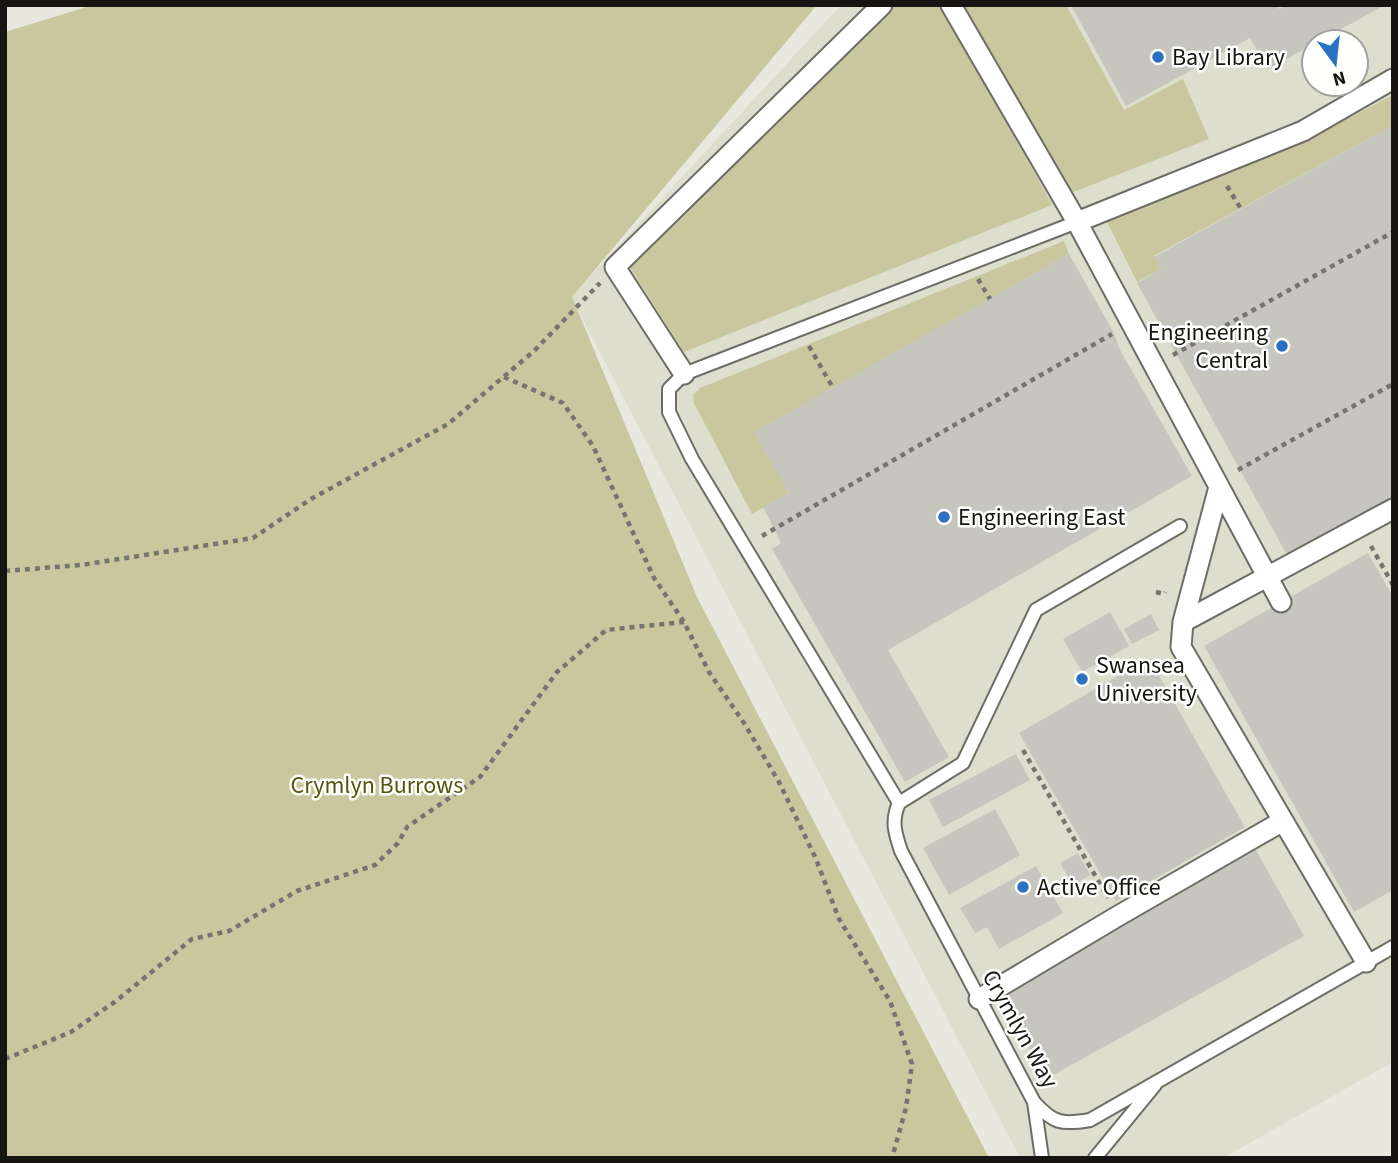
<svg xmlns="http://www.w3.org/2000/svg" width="1398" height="1163" viewBox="0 0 1398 1163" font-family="'Source Sans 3',sans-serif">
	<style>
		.built { fill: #dedece; fill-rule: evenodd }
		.green { fill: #cac79f }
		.building { fill: #c6c6be }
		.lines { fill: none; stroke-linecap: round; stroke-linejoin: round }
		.service-casing { stroke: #6d6d66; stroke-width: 16 }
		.pedestrian-casing { stroke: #6d6d66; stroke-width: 23 }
		.path { stroke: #75746e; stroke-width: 4.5; stroke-dasharray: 5 5; stroke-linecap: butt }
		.service { stroke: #fff; stroke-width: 12 }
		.pedestrian { stroke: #fff; stroke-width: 19 }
		.poi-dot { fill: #2b71c2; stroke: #fffffe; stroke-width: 2.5 }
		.labels { text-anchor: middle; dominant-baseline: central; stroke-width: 5; stroke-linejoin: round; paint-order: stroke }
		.poi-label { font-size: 24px; fill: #161512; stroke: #fffffe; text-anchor: start }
		.park-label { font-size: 24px; fill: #58520c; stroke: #fffffe }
		.street-label { font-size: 24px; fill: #161512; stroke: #fffffe }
	</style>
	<rect width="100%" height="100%" fill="#e8e8df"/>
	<path class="built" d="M841,5H1393V1062L1223,1158H1020L571,297ZM1314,42H1356V84H1314Z"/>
	<path class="green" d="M93,5H817L572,297L697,597L989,1158H5V32Z
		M890,5H943L1052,205L684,352L629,266Z
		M964,5H1066L1124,110L1183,79L1209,139L1071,193Z
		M1393,95V125L1154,256L1161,269L1137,282L1106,220L1300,143Z
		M1064,241L1069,254L755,432L789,493L752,514L694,403L693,395L700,388Z"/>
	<path class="building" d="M1071,5H1277L1279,9L1287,5H1385L1268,69L1250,38L1126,106Z
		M1393,125V497L1287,555L1137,283L1161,269L1154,257Z
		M1069,254L1114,333L1120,350L1192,476L888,650L949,757L905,782L772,549L781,543L763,507L789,493L754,432Z
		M1368,553L1393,597V890L1354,912L1204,646Z
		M1110,612L1129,646L1082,672L1063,639Z
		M1151,614L1159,630L1132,644L1124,629Z
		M1149,658L1245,827L1116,901L1019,733Z
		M1016,754L1030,780L943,827L929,800Z
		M995,809L1020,855L949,895L923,848Z
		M1256,850L1304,936L1046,1079L999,994Z
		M1078,853L1090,875L1073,885L1060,863Z
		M1036,866L1063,913L999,949L987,927L975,933L960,908Z"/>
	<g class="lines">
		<defs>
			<path id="service" d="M1077,222L684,374L669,389V412L692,459L899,803C891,821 895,833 901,851L1034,1102C1053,1123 1061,1125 1090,1120L1393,947
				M899,803L963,763L1036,610L1180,526
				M1034,1102L1042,1158
				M1095,1158L1155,1085"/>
			<path id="pedestrian" d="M951,5L1077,222L1281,602
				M1077,222L1303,131L1393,79
				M684,374L615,267L882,5
				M1219,487L1183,622L1181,647L1366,962
				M1183,622L1393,509
				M979,999L1118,916L1283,821"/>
		</defs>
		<use href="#service" class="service-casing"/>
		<use href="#pedestrian" class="pedestrian-casing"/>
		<path class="path" d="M1227,186L1241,209
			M978,279L990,299
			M809,346L833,388
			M1173,355L1393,232
			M504,377L563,403L593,446L654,578L684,622L709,672L744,723L779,782L816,859L839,919L890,1001L912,1064L906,1108L892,1158
			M1238,470L1393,384
			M762,536L1112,334
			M1371,546L1393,585
			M5,571L81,565L253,538L311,499L448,424L534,351L600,283
			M1156,592L1164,594L1165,592
			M1023,750L1108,898
			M5,1059L71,1032L116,1001L192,939L229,931L297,891L375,865L398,843L407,827L480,777L557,672L606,630L684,622"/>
		<use href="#service" class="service"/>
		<use href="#pedestrian" class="pedestrian"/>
	</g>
	<g class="poi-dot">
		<circle cx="1158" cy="57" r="7"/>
		<circle cx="1282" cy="346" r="7"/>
		<circle cx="944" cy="517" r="7"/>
		<circle cx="1082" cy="679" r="7"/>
		<circle cx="1023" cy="887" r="7"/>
	</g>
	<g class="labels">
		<g class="poi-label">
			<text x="1172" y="57">Bay Library</text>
			<text x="1268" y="332" text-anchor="end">Engineering<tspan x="1268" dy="28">Central</tspan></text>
			<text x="958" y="517">Engineering East</text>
			<text x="1096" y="665">Swansea<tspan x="1096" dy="28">University</tspan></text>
			<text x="1037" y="887">Active Office</text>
		</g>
		<g class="park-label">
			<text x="377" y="785">Crymlyn Burrows</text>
		</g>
		<g class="street-label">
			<text transform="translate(1020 1029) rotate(61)">Crymlyn Way</text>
		</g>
	</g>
	<rect width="1398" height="1163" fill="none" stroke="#161512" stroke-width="14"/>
	<g transform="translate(1335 63) rotate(165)"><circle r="33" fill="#fffffe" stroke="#a2a1a0" stroke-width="2"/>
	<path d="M0-5L12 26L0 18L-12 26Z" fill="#2b71c2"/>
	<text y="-10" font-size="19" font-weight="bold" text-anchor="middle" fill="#161512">N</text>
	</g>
</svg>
